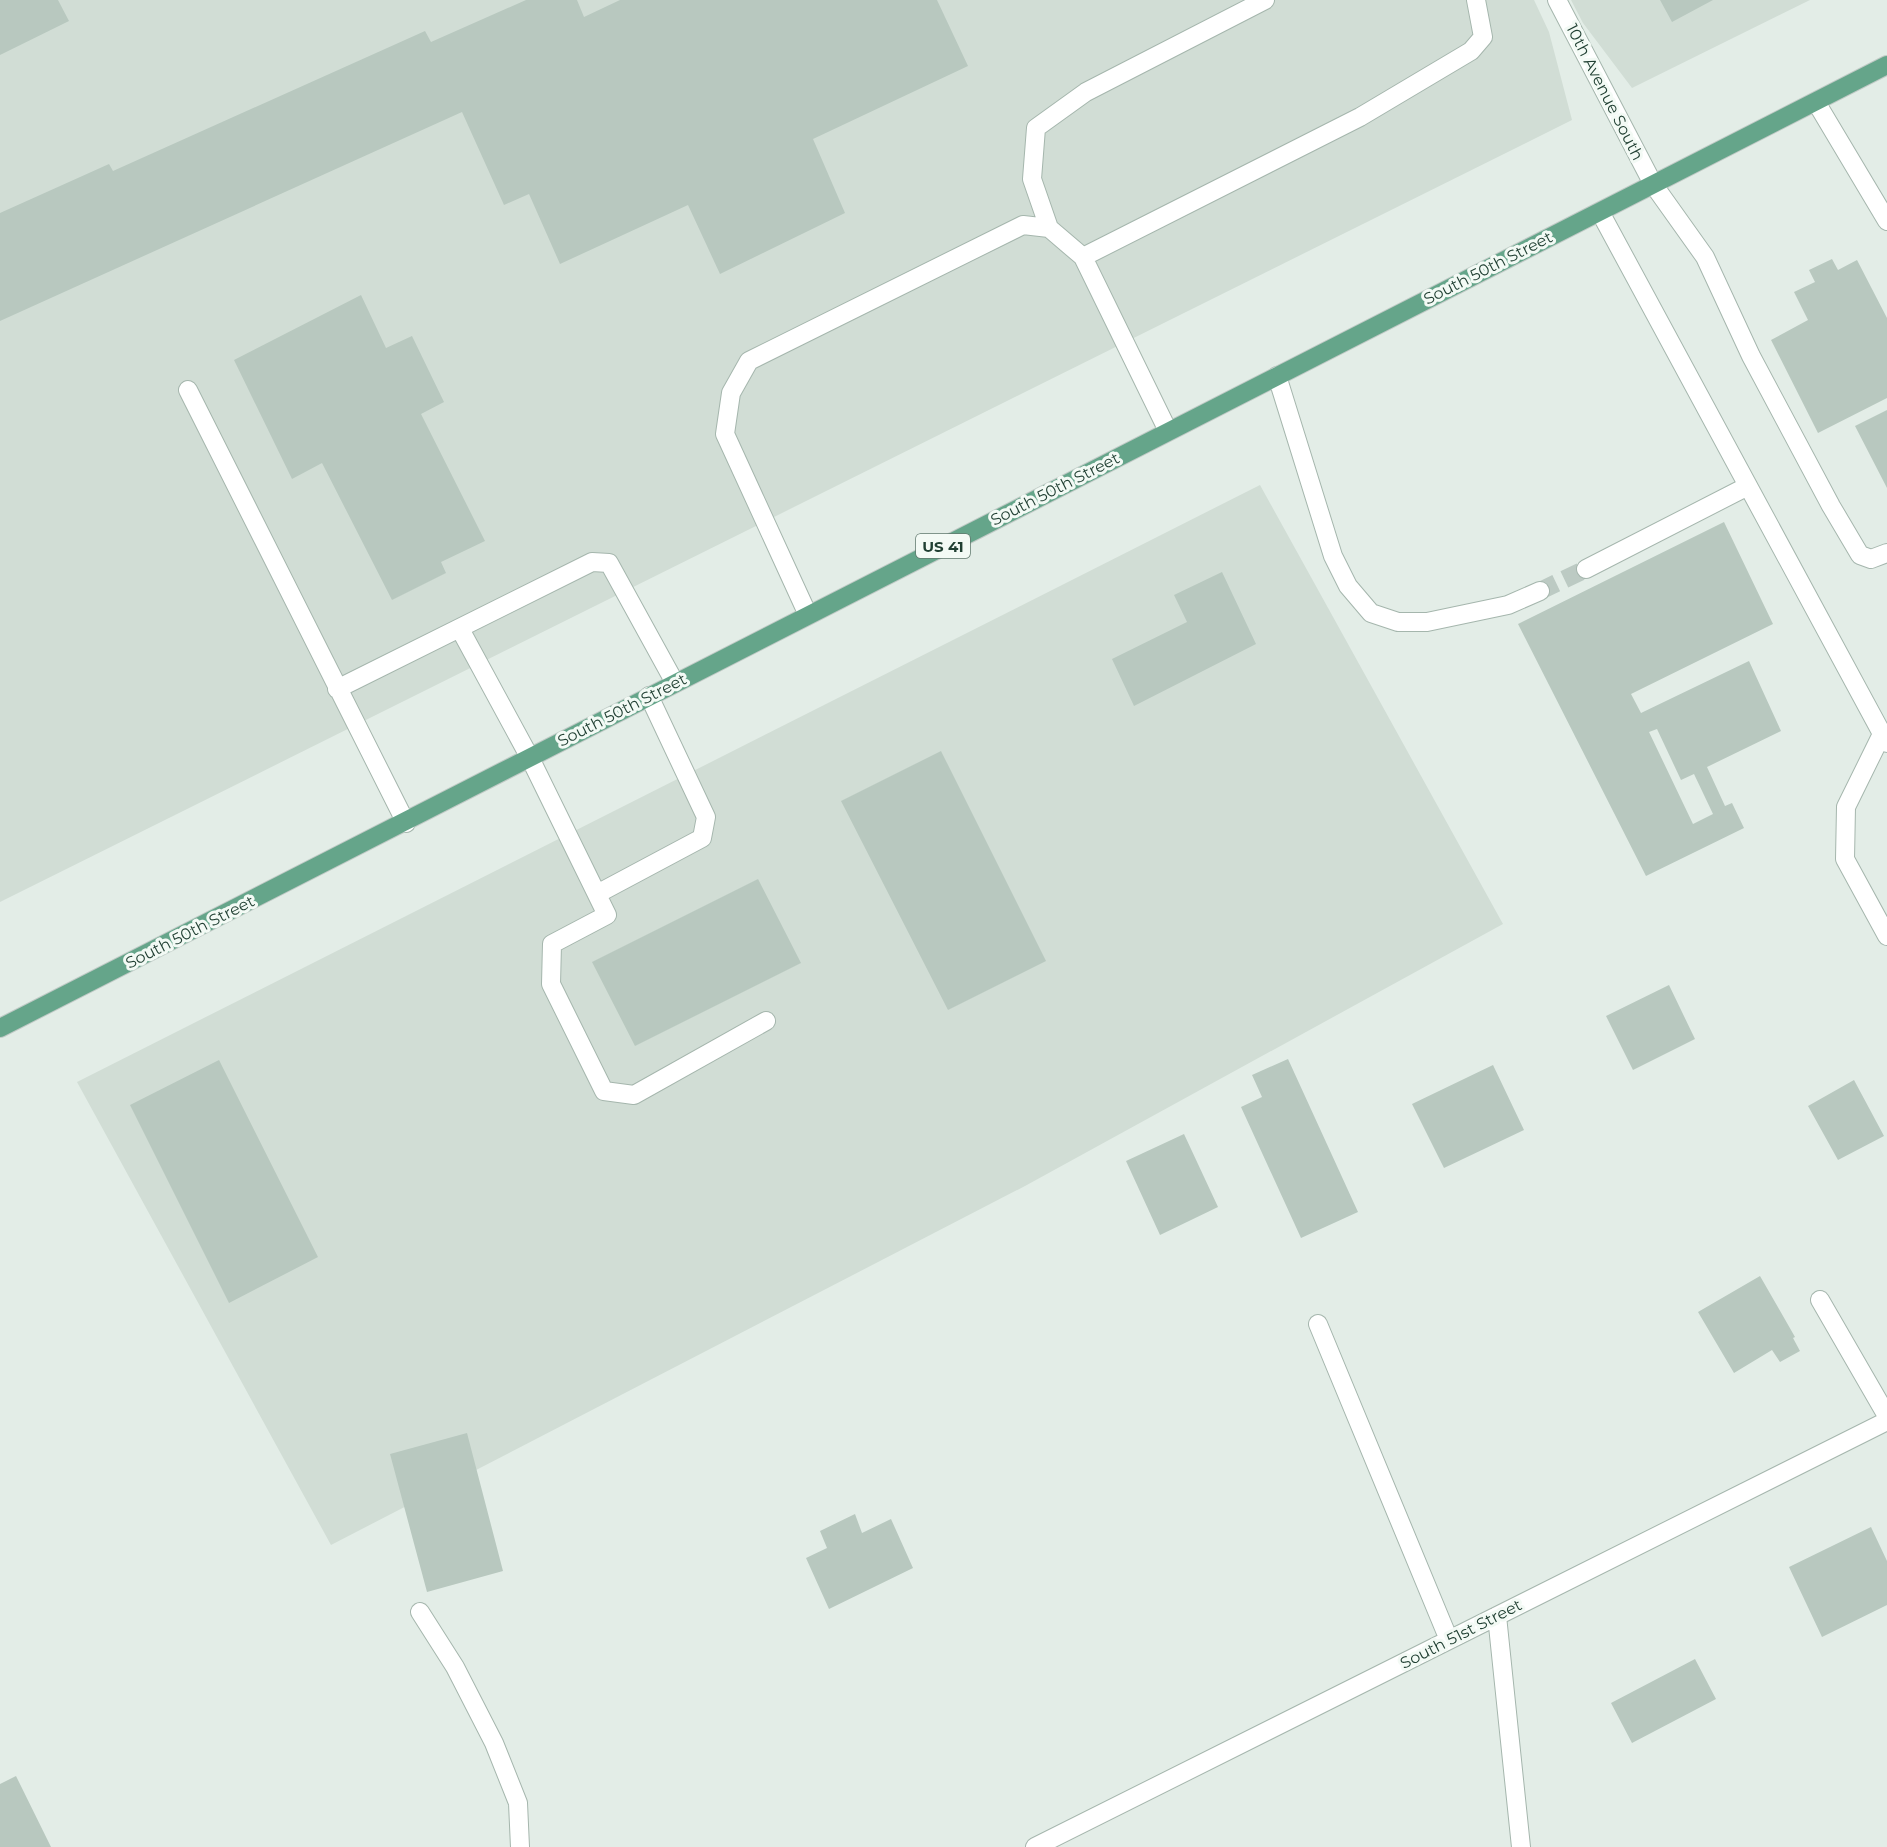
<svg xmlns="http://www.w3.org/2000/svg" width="1887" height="1847" viewBox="0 0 1887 1847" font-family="Montserrat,sans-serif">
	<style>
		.built { fill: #d1ddd5 }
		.building { fill: #b8c8bf; fill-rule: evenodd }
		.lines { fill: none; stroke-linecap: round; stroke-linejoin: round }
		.minor-tunnel { stroke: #bccac3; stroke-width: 18; stroke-dasharray: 18 9; stroke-linecap: butt }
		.minor-casing { stroke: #a5b6ad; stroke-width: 20 }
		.major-casing { stroke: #c1cac6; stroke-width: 20 }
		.minor { stroke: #fff; stroke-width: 18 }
		.major { stroke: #65a58a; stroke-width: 18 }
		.labels { text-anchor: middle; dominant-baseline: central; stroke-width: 6; stroke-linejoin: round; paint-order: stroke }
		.shield { fill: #f3faf5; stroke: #60786d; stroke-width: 1.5 }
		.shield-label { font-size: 15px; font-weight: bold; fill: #214033 }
		.street-label { font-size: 16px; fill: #214033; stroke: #f3faf5 }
	</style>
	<rect width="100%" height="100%" fill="#e3ede7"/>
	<path class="built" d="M0,0H1534L1549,32L1572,120L0,902Z
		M1571,0H1810L1632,88L1583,23Z
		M1260,485L1503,924L1025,1186L331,1545L77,1082Z"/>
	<path class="building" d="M0,0H58L69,21L0,55Z
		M526,0H577L584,17L620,0H937L968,66L813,139L845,213L720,274L688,205L560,264L529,194L504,205L462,112L0,321V213L109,164L113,171L425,31L431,42Z
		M1660,0H1713L1672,22Z
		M1832,259L1838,270L1857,260L1887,318V398L1818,433L1771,340L1808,320L1794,292L1815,282L1809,270Z
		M361,295L386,348L412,336L444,402L421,414L485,541L441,562L446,573L392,600L322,463L292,479L234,360Z
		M1887,410V488L1855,426Z
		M1724,522L1773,624L1631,694L1641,713L1749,661L1781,731L1707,767L1725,806L1732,803L1744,828L1646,876L1518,624ZM1657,729L1681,780L1694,774L1713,814L1693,824L1649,732Z
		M1222,572L1256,644L1134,706L1112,659L1187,622L1174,595Z
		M941,751L1046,961L948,1010L841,801Z
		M758,879L801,963L635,1046L592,962Z
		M1669,985L1695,1039L1633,1070L1606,1016Z
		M1288,1059L1358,1212L1301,1238L1241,1107L1262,1097L1252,1075Z
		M219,1060L318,1257L229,1303L130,1105Z
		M1493,1065L1524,1130L1444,1168L1412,1104Z
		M1854,1080L1884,1136L1838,1160L1808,1106Z
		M1184,1134L1218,1207L1160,1235L1126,1161Z
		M1760,1276L1795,1337L1793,1338L1800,1351L1780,1362L1772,1350L1734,1373L1698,1312Z
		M467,1433L503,1571L427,1592L390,1454Z
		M855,1514L862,1533L891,1519L913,1568L829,1609L806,1558L827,1548L820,1531Z
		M1871,1527L1887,1561V1605L1822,1637L1789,1567Z
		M1695,1659L1716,1699L1632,1743L1611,1703Z
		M16,1776L51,1847H0V1784Z"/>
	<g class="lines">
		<path class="minor-tunnel" d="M1540,591L1586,569"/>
		<defs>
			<path id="minor" d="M1557,0L1653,184L1705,257L1751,356L1831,506L1860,555L1871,559L1887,553
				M1816,102L1887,221
				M1600,212L1887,743
				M1049,228L1032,179L1036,128L1086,92L1265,0
				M1083,257L1360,117L1471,51L1483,37L1476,0
				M1277,376L1333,556L1348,586L1371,613L1398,622H1427L1508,605L1540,591
				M188,390L406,823
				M1586,569L1748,486
				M808,615L725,434L731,393L749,361L1023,225L1049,228L1083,257L1168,431
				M460,629L530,758L607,915L552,944L551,984L604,1091L634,1095L766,1021
				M337,689L592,562L609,563L675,683
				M1882,734L1846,807L1845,859L1887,936
				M597,894L702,838L706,817L649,696
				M1820,1300L1887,1416
				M1318,1324L1449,1640
				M420,1612L455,1667L494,1743L518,1803L520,1847
				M1497,1616L1521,1847
				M1035,1847L1887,1421"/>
			<path id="major" d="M0,1028L1887,65"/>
		</defs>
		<use href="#minor" class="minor-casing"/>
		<use href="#major" class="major-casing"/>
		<use href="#minor" class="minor"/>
		<use href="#major" class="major"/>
	</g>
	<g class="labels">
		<rect class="shield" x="916" y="534" width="54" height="24" rx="4.5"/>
		<g class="shield-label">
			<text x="943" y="546">US 41</text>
		</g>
		<g class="street-label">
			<text transform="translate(1605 92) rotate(63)">10th Avenue South</text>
			<text transform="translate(1488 268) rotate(-27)">South 50th Street</text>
			<text transform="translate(1055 489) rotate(-27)">South 50th Street</text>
			<text transform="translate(622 710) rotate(-27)">South 50th Street</text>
			<text transform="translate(190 932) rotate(-27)">South 50th Street</text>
			<text transform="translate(1461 1634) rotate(-27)">South 51st Street</text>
		</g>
	</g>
</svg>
